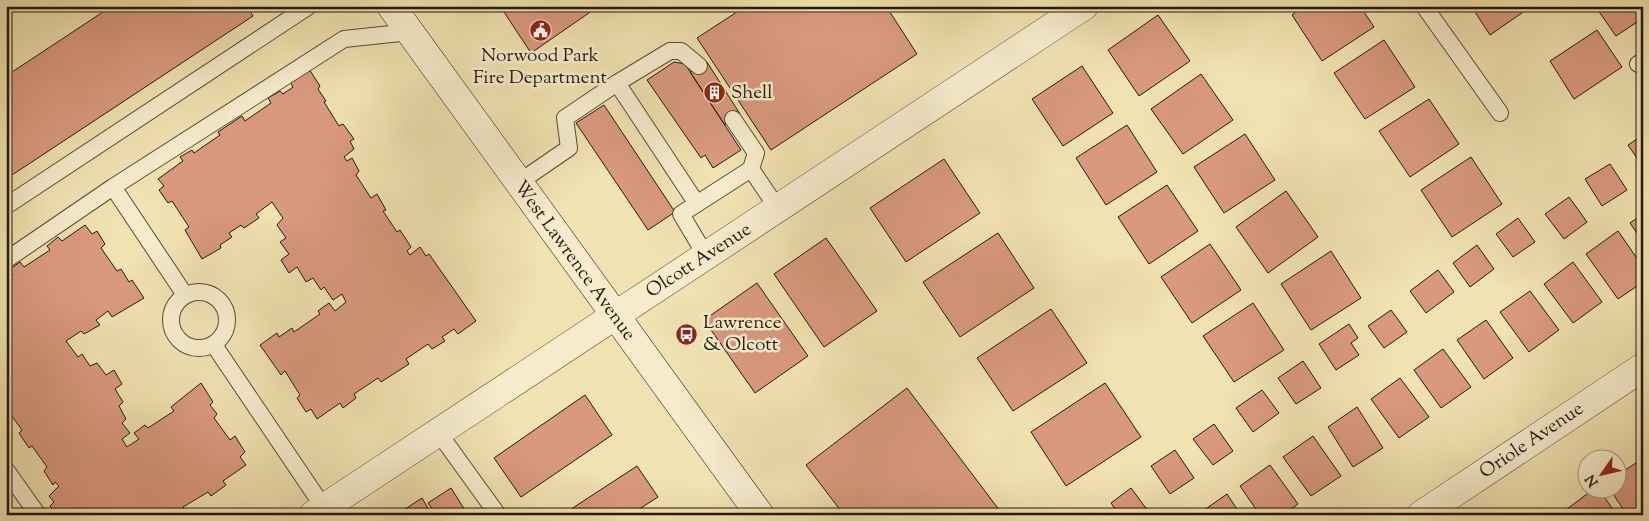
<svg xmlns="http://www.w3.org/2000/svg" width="1649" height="521" viewBox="0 0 1649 521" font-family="'Sorts Mill Goudy',serif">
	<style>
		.building { fill: #d9997f; stroke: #23190e }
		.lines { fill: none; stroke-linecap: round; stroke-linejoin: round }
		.service-casing { stroke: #564b37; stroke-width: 18 }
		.minor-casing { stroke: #564b37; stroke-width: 29 }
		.secondary-casing { stroke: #23190e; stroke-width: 29 }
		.service { stroke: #f6eccc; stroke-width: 16 }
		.minor { stroke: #f6eccc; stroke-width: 28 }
		.secondary { stroke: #f6eccc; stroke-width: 28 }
		.labels { text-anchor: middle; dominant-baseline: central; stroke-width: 5; stroke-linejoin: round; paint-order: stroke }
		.poi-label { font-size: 19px; fill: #23190e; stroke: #f6eccc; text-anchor: start }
		.street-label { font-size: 19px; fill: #23190e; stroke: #f6eccc }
	</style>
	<rect width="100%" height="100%" fill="#f1e2b1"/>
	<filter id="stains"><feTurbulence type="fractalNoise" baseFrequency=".004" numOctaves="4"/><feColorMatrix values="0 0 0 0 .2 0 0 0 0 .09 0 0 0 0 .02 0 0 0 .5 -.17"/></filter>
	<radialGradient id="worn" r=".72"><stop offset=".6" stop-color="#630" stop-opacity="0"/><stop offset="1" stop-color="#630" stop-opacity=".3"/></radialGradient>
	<path class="building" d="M108,6H247L253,16L6,179V76L109,8Z
		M500,6H599L531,53Z
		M746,6H886L917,54L771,150L697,38Z
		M1304,6H1360L1374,27L1322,61L1292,15Z
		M1471,6H1532L1490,35Z
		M1595,6H1643V18L1616,36Z
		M1158,15L1190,61L1139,96L1108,50Z
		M1597,30L1622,67L1574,99L1550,61Z
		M1384,40L1415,87L1365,119L1334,73Z
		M674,62L685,64L741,150L713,168L705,155L701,158L647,80Z
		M707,62L740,114L725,125L690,72Z
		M1082,66L1113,113L1063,146L1032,99Z
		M309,69L320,86L318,89L326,101L324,102L339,126L343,124L354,139L350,141L354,149L344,157L347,161L352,158L359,171L356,175L371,198L377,194L386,210L383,211L397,232L400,230L411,247L407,251L410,255L420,247L426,256L429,254L476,321L458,334L454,329L442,337L445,341L432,349L428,344L406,359L409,364L381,382L378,378L354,394L356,398L343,408L340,403L317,419L311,409L306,412L297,398L300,395L285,371L281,375L260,345L277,333L279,337L292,328L294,332L320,314L318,311L329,303L335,311L346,302L342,294L333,300L324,287L321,290L313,278L306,282L297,267L289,273L281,260L289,254L280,242L286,238L277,225L283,218L272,202L256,214L259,218L244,228L241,225L229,233L232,237L220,245L221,248L202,259L185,230L189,227L172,201L168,203L159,190L164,186L158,179L183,161L180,157L192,150L194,153L220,135L218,132L242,116L245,121L271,103L268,98L280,91L283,94L293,87L290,82Z
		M1201,74L1233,120L1183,154L1151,109Z
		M1429,99L1459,144L1410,177L1379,131Z
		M604,105L675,212L648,230L576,123Z
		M1127,125L1157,172L1106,205L1076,158Z
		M1245,134L1275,180L1224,213L1194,167Z
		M1643,135V167L1628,145Z
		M1471,157L1502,204L1452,237L1421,190Z
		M944,159L980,213L906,262L870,208Z
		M1610,164L1627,190L1602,206L1585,179Z
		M1167,185L1198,231L1149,264L1118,217Z
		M1286,191L1318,237L1268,273L1236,227Z
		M1569,197L1587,222L1564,239L1545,214Z
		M1643,214V242L1630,223Z
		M1518,218L1535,242L1513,257L1496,234Z
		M85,225L92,234L97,231L105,244L101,248L117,271L121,269L129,282L132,280L144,298L112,317L108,311L96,320L100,325L84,334L81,331L66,341L78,357L82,354L90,366L97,363L106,375L114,370L122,384L115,389L123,402L119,406L126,419L122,423L130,433L122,439L127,447L139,439L134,433L145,425L148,428L174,411L171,407L201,383L213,402L210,405L217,414L214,418L230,440L235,436L245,452L240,457L246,465L223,481L226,485L211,496L208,492L183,507L185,511L179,515H57L50,506L54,502L49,496L59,486L55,482L53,485L44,471L47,467L32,446L29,448L19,433L22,430L6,408V272L10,278L13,275L9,270L20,262L24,267L50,250L47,246L58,237L62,241Z
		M1618,231L1643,267V282L1618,299L1586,254Z
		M998,233L1034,288L960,337L923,282Z
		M826,238L877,311L824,347L774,274Z
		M1210,244L1241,290L1192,323L1161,277Z
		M1477,245L1494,269L1470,287L1453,263Z
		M1331,251L1361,298L1311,330L1281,284Z
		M1573,262L1602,302L1573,323L1544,284Z
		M1438,270L1454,292L1426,313L1410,291Z
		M757,283L808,356L755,393L704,320Z
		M1530,291L1559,330L1529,352L1500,312Z
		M1253,303L1284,350L1234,382L1203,336Z
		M1051,309L1087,363L1013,411L977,358Z
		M1391,310L1407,332L1384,348L1368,326Z
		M1486,320L1513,358L1484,379L1457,340Z
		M1349,324L1358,338L1351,343L1359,355L1336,370L1319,344Z
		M1443,349L1471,387L1441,408L1414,370Z
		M1303,361L1321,388L1296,404L1278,378Z
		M1400,378L1429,417L1399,438L1371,399Z
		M1105,383L1141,437L1066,486L1031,432Z
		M907,388L1003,515H844L806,465Z
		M1262,390L1279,413L1253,432L1236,408Z
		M585,395L612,435L521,497L494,458Z
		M1357,407L1383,448L1353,467L1328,427Z
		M1214,424L1233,451L1213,465L1193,439Z
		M1313,436L1341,476L1311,496L1283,457Z
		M1175,450L1194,478L1170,494L1151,466Z
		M1636,463L1643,472V515H1627L1609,488H1616V476Z
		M1270,465L1298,504L1283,515H1260L1240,486Z
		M637,466L658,497L630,515H562Z
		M451,488L468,515H437L428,503Z
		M1131,488L1148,511L1143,515H1119L1111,503Z
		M1595,488H1598L1617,515H1571L1567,509Z
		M1227,494L1241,515H1197Z
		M422,498L432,515H396Z"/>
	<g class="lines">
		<defs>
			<path id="service" d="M1424,6L1500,113
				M1638,64L1643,61
				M617,83L670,51H681L699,66
				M733,119L756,153L751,169
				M518,183L569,148L565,118L617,83L697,204
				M113,187L185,295
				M6,206L309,6
				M706,256L681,214L751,169L778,209
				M6,260L113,187L344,39L410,32
				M171 320a28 28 0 1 1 56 0a28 28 0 1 1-56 0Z
				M214,345L324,508
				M438,432L498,515
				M6,470L38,515"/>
			<path id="minor" d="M313,515L1084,6
				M1421,515L1643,367"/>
			<path id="secondary" d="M391,6L760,515"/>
		</defs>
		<use href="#service" class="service-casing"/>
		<use href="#minor" class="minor-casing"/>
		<use href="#secondary" class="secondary-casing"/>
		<use href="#service" class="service"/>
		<use href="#minor" class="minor"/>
		<use href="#secondary" class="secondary"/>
	</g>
	<defs>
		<symbol id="civic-disc" viewBox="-11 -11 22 22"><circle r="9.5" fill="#8f2418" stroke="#f6eccc"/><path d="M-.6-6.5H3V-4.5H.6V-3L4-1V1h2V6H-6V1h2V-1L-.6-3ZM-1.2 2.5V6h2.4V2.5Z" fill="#fff"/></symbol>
		<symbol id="building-disc" viewBox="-11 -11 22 22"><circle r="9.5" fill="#8f2418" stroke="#f6eccc"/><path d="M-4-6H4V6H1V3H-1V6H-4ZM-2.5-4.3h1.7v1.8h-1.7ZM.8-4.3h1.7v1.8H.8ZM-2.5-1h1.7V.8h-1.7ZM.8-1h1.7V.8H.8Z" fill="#fff"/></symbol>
		<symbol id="bus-disc" viewBox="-11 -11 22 22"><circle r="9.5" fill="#8f2418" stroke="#f6eccc"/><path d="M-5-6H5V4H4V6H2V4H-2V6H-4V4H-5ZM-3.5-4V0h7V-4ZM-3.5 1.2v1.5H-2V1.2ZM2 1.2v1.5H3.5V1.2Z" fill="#fff"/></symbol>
	</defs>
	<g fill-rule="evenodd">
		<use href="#civic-disc" x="528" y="18" width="25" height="25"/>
		<use href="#building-disc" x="702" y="80" width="25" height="25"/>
		<use href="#bus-disc" x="674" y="322" width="25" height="25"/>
	</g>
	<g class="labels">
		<g class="poi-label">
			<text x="540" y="56" text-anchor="middle">Norwood Park<tspan x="540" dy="22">Fire Department</tspan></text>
			<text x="731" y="93">Shell</text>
			<text x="703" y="323">Lawrence<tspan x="703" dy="22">&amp; Olcott</tspan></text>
		</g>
		<g class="street-label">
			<text transform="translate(574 261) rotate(54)">West Lawrence Avenue</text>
			<text transform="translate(699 261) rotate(-33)">Olcott Avenue</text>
			<text transform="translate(1532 441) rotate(-34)">Oriole Avenue</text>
		</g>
	</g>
	<rect width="1649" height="521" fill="none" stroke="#f1e2b1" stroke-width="25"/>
	<rect x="8" y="8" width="1634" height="506" fill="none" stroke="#23190e" stroke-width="2.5"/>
	<rect x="12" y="12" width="1624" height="496" fill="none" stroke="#23190e"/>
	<g transform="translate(1602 474) rotate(236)"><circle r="24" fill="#f6eccc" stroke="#a29880"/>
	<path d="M0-4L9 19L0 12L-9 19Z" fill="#8f2418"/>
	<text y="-8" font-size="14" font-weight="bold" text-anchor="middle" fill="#23190e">N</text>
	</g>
	<rect width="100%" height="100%" filter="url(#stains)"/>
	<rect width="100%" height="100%" fill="url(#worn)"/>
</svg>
